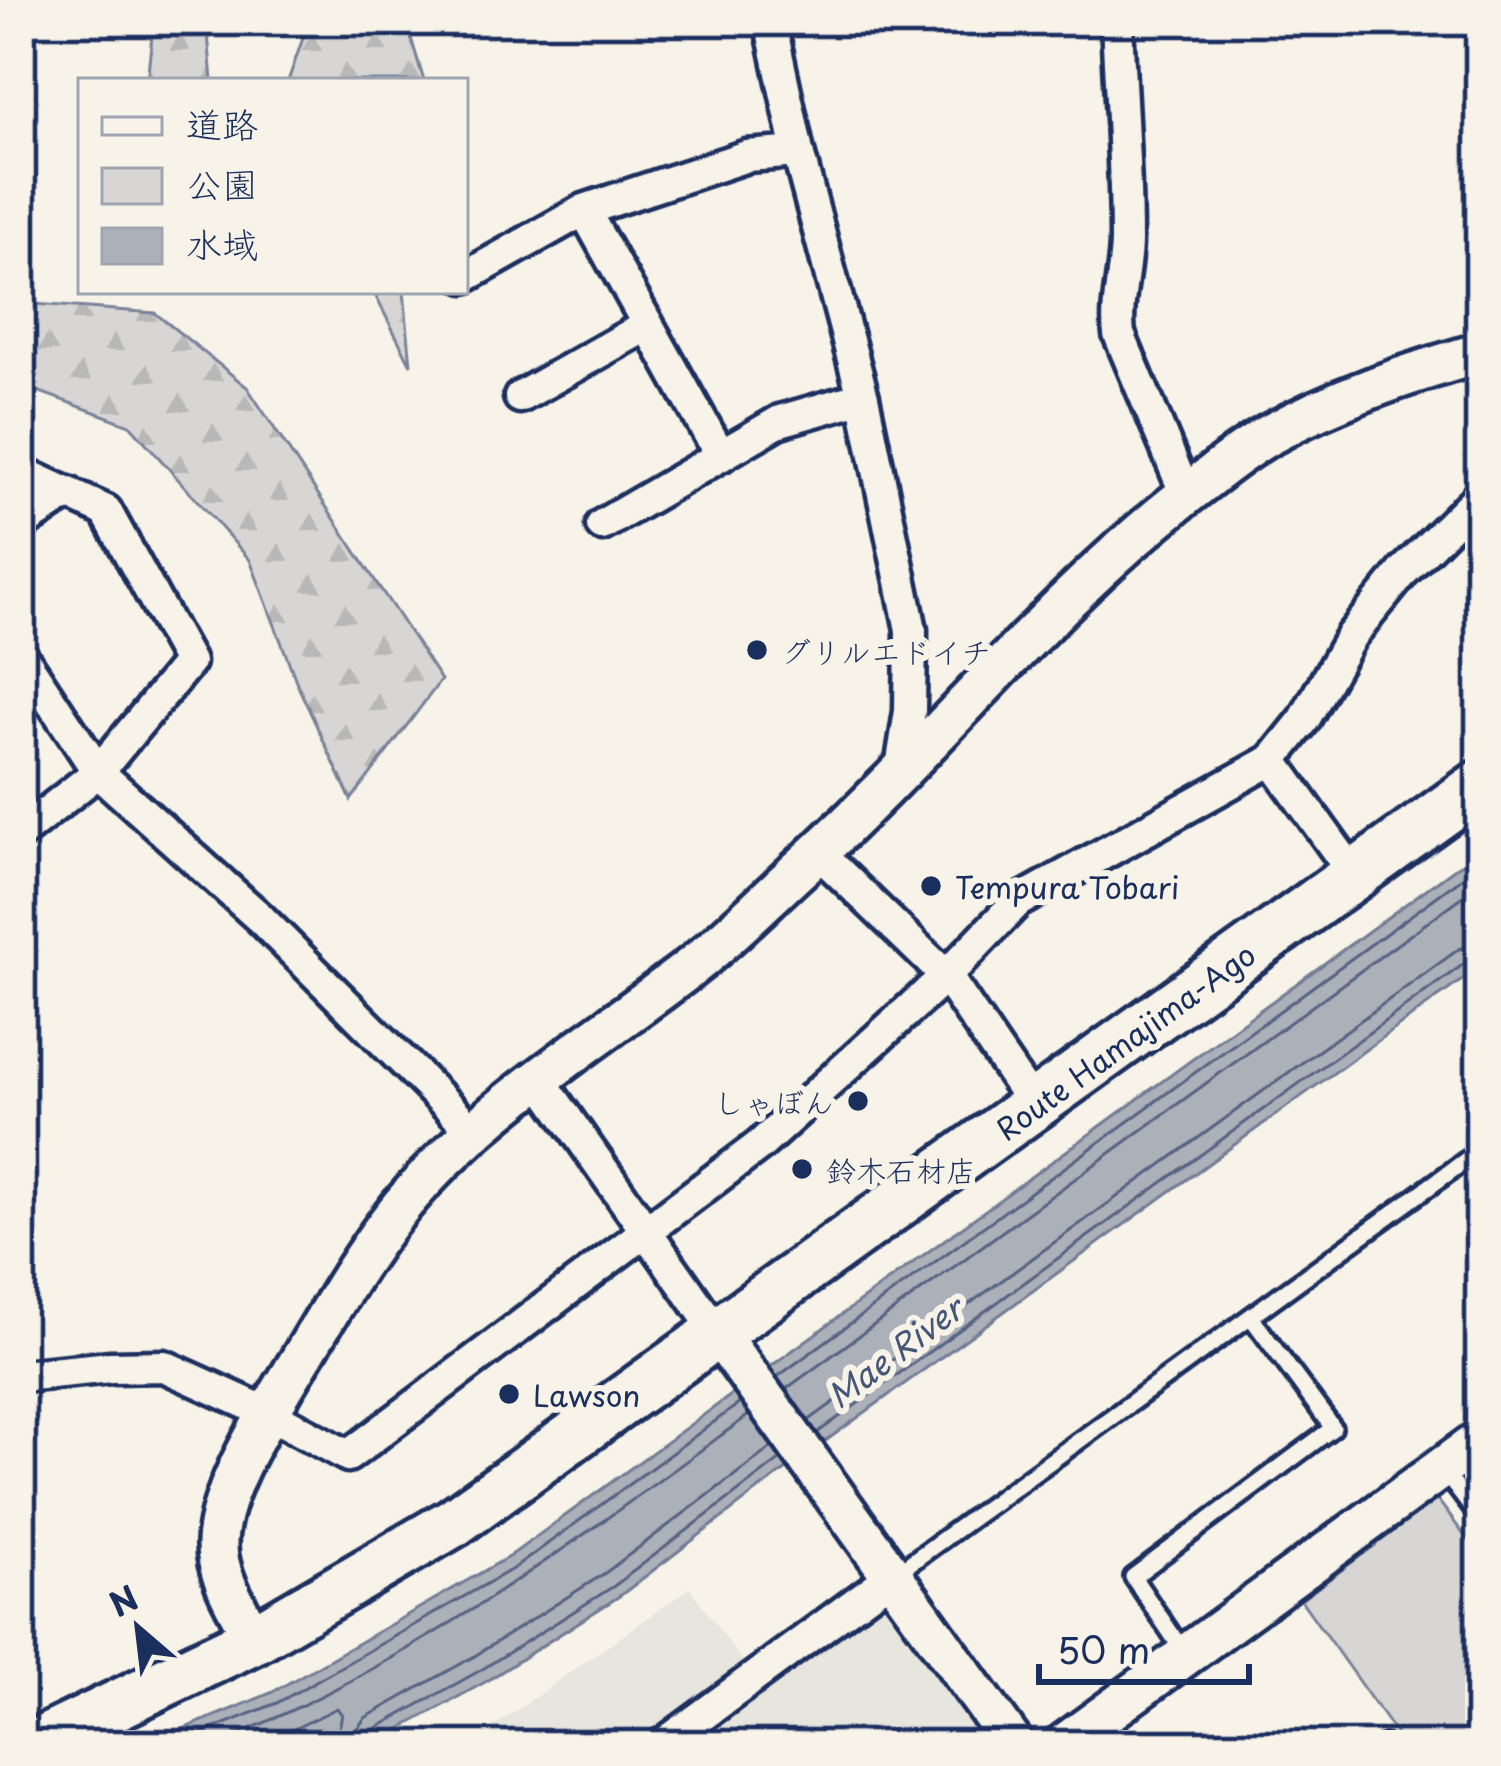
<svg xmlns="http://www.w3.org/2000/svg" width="1501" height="1766" viewBox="0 0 1501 1766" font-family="'Playpen Sans','Klee One',sans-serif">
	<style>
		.built { fill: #e6e5de }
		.forest { fill: url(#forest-firs); stroke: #798299; stroke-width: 3 }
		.green { fill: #d7d6d4; stroke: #798299; stroke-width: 3 }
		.water { fill: #acb0b9; stroke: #727c95; stroke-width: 3 }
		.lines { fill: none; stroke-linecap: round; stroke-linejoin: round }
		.shore { stroke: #556382; stroke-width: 3 }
		.service-casing { stroke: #1b2f5e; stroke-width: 24 }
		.minor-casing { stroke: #1b2f5e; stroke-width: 39 }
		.tertiary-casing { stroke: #1b2f5e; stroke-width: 48 }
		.primary-casing { stroke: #1b2f5e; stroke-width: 57 }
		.service { stroke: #f7f3e8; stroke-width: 15 }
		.minor { stroke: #f7f3e8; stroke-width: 30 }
		.tertiary { stroke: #f7f3e8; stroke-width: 39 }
		.primary { stroke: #f7f3e8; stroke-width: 48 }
		.poi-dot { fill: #1b2f5e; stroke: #f7f3e8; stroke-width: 4.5 }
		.labels { text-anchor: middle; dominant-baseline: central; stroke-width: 12; stroke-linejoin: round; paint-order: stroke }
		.poi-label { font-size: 30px; fill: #1b2f5e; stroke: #f7f3e8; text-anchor: start }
		.street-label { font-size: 30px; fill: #1b2f5e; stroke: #f7f3e8 }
		.water-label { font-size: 33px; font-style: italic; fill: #465679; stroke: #f7f3e8 }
	</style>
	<defs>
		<pattern id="forest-firs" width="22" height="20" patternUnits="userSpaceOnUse" patternTransform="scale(3)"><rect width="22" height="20" fill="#d7d6d4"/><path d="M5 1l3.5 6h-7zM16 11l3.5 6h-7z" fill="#b8b8b8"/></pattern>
	</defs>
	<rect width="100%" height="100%" fill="#f7f3e8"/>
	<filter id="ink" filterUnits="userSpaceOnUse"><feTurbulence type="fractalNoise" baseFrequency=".00833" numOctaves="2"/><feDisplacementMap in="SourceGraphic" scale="24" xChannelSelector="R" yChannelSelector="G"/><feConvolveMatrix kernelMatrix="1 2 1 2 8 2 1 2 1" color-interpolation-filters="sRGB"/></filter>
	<g filter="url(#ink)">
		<path class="built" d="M902,1556L911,1562L1037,1745H458L484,1733L690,1588L749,1671Z"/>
		<path class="forest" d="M142,21H207L212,81H147L152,35Z
			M309,21H406L424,81H288Z
			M373,291H404L411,365Z
			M21,303L155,313L247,387L441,680L351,800L298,686L250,560L130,425L21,385Z"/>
		<path class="green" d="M1437,1499L1480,1556V1745H1397L1401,1741L1301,1600Z"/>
		<path class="water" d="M1480,850V967L773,1479L621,1595L487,1681L371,1745H144L271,1693L510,1556Z"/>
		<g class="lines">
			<path class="shore" d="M777,1377L1480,865
				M786,1389L1480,884
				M808,1421L1459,949L1480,943
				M817,1433L1468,961L1480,958
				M172,1745L277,1703L516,1567L740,1403
				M211,1745C408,1669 579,1539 749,1415
				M261,1745L337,1708L342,1715L335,1745
				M353,1745L356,1730L365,1718L473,1657L605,1573L772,1447
				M368,1745L375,1729L481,1670L614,1586L781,1459"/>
			<defs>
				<path id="service" d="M1443,1470L1480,1519
					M895,1574L1480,1150
					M1185,1654L1133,1577L1333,1428L1251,1317
					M1383,1745L1385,1744"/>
				<path id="minor" d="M770,21L798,152L863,397L911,630L910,711L900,774
					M1117,21C1120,95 1126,165 1126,240C1126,271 1115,303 1119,334L1186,495
					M584,210L721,456
					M465,277L584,210L747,156L798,152
					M520,397L646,326
					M21,472L106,511L189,662L98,772L21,833
					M21,524L69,493
					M602,525L780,421L863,397
					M21,655L98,772L260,918L475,1133
					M1272,760L1355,876
					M818,852L946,976L1035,1107
					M538,1077L719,1335
					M21,1376L111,1367L164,1366L268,1413L348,1456L760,1145L946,976L1017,902L1272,760L1304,720L1351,636L1404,571L1480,495
					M662,1745L893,1575"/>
				<path id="tertiary" d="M719,1335L1014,1745
					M254,1639C239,1610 216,1576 217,1543C219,1490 261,1425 288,1380C327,1317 364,1247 414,1191C489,1106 588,1045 678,977C723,944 763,902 805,864C936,746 1045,605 1185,496C1212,475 1239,452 1269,435C1336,398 1407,374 1480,353
					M1063,1745L1480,1440"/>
				<path id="primary" d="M34,1745L254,1639L454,1522L1480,785"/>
			</defs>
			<use href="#service" class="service-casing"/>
			<use href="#minor" class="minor-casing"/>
			<use href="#tertiary" class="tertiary-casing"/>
			<use href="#primary" class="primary-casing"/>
			<use href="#service" class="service"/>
			<use href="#minor" class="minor"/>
			<use href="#tertiary" class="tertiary"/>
			<use href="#primary" class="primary"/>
		</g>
	</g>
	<g class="poi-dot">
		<circle cx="757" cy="650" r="12"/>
		<circle cx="931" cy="886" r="12"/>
		<circle cx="858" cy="1101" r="12"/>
		<circle cx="802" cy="1169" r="12"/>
		<circle cx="509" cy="1394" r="12"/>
	</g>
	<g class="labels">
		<g class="poi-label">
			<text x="781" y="650">グリルエドイチ</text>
			<text x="955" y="886">Tempura Tobari</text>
			<text x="834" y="1101" text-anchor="end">しゃぼん</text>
			<text x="826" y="1169">鈴木石材店</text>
			<text x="533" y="1394">Lawson</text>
		</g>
		<g class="street-label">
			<text transform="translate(1125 1041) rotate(-36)">Route Hamajima-Ago</text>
		</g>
		<g class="water-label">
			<text transform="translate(894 1351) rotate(-37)">Mae River</text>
		</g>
	</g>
	<rect width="1501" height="1766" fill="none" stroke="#f7f3e8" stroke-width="72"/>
	<rect x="36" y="36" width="1429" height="1694" fill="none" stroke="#1b2f5e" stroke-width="4.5" filter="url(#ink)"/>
	<rect x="78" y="78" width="390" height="216" fill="#f7f3e8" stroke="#9fa5b1" stroke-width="3"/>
	<rect x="102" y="117" width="60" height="18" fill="#f7f3e8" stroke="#9fa5b1" stroke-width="3"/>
	<text x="186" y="138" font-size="36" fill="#1b2f5e">道路</text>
	<rect x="102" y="168" width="60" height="36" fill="#d7d6d4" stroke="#9fa5b1" stroke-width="3"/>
	<text x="186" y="198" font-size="36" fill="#1b2f5e">公園</text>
	<rect x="102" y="228" width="60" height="36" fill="#acb0b9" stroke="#9fa5b1" stroke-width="3"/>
	<text x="186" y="258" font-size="36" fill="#1b2f5e">水域</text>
	<g transform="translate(138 1628) rotate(332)" stroke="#f7f3e8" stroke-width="9" paint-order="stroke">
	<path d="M0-9L21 45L0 30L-21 45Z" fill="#1b2f5e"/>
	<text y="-18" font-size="33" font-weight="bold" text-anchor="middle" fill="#1b2f5e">N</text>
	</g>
	<path d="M1039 1664v18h210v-18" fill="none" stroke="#1b2f5e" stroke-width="6"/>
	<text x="1057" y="1664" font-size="36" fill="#1b2f5e" stroke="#f7f3e8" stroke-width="9" paint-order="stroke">50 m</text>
</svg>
